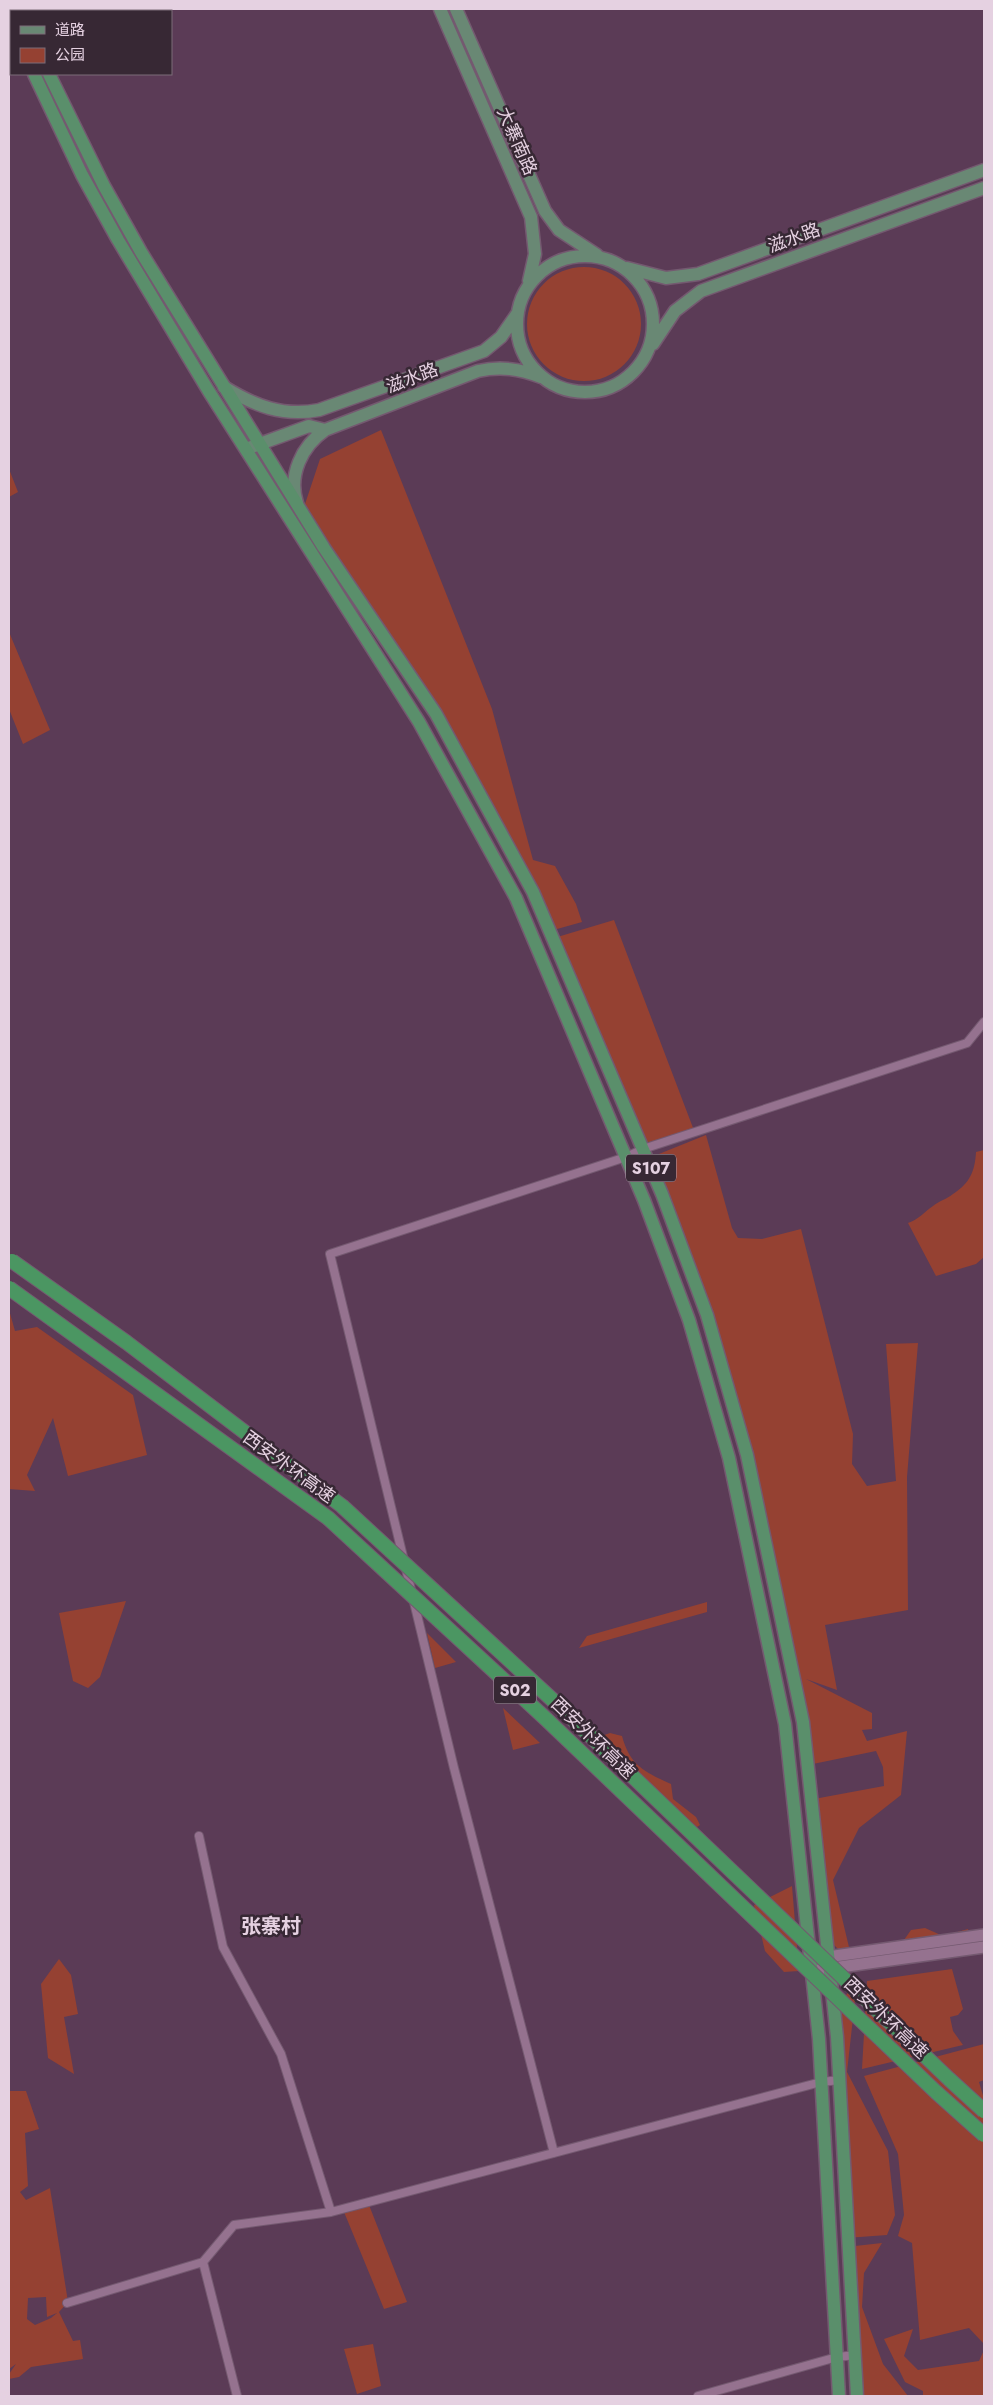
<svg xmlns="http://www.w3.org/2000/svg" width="993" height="2405" viewBox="0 0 993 2405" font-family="Jost,'Noto Sans SC',sans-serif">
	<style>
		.green { fill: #954132; fill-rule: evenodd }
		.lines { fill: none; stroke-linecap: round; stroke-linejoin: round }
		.minor-casing { stroke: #745970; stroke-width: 10 }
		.secondary-casing { stroke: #745970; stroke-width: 14 }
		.primary-casing { stroke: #745970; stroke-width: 15 }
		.trunk-casing { stroke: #745970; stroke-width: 15 }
		.minor { stroke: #95728f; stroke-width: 8 }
		.secondary { stroke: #95728f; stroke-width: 11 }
		.primary { stroke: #698874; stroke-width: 12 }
		.trunk { stroke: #5a8f6b; stroke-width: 12 }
		.motorway-bridge-casing { stroke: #745970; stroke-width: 16; stroke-linecap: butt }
		.motorway-bridge { stroke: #4b9662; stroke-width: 14 }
		.labels { text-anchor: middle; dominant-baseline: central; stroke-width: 5; stroke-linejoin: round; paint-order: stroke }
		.shield { fill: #372834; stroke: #b19ead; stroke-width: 1 }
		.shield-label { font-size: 16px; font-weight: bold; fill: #e5d1e1 }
		.street-label { font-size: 18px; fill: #e5d1e1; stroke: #372834 }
		.quarter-label { font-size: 20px; font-weight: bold; fill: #e5d1e1; stroke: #372834 }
	</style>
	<rect width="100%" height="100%" fill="#5b3b56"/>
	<path class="green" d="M527 324a57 57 0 1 1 114 0a57 57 0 1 1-114 0Z
		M381,430L492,709L533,860L555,866L576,904L582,922L550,931L468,768L305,504L320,459Z
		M9,469L18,492L9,497Z
		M9,632L50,730L23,744L9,709Z
		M614,920L695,1133L644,1149L554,938Z
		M706,1135L732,1228L738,1238L762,1239L801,1229L853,1434L852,1464L867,1486L896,1481L886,1344L918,1343L907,1477L908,1610L825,1625L837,1690L806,1679L872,1713V1729L862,1730L867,1741L907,1731L901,1795L859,1828L833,1880L853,1964L829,1940L814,1799L884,1786L883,1767L876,1751L808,1765L745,1457L649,1158Z
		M984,1150V1257L976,1264L936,1276L908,1223C919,1219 923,1213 933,1206C939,1201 947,1199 953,1194C970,1183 975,1171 976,1152Z
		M9,1310L15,1331L37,1327L133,1395L147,1455L68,1476L53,1418L27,1475L35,1491L9,1489Z
		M126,1601L100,1677L88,1688L73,1681L59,1613Z
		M707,1602V1612L579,1648L587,1636Z
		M427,1633L456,1662L435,1668Z
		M503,1708L540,1743L513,1750Z
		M610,1733L622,1736C630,1766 645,1772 671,1784L673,1799L696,1817L700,1825L697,1827L599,1737Z
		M792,1886L799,1971L784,1972L765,1951L754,1905Z
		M925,1928L943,1936L968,1929L971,1944L902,1957L904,1940L911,1930Z
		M59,1959L71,1975L78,2014L64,2017L74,2074L48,2058L41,1984Z
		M952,1969L963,2009L958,2015L950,2017L953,2031L963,2045L862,2069L867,1981Z
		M857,1982L847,2072L888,2151L895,2215L887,2235L846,2238L835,2008Z
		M984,2044V2080L979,2082L984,2099V2344L969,2328L920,2340L912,2243L898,2236L904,2215L898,2154L864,2076Z
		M9,2091H26L39,2129L25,2133L28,2186L20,2192L26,2200L50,2188L68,2302L59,2312L73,2341L80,2340L83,2359L31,2367L19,2377L9,2379V2374L16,2364L9,2369ZM46,2297L47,2317L57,2313L51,2318L35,2325L27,2319L28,2298Z
		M369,2205L407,2302L384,2309L344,2212Z
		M882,2243L864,2273L862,2307L883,2364L908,2396H854L846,2247Z
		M913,2329L904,2356L918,2370L979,2361L984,2350V2396H923V2391L905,2382L884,2339Z
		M373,2344L381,2386L357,2394L344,2349Z"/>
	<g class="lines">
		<defs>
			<path id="minor" d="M199,1836L223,1947L281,2054L331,2212
				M554,2153L454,1768L330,1254L626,1157L643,1149L967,1043L984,1022
				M203,2262L237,2396
				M67,2303L203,2262L234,2225L331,2212L821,2082L840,2080
				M698,2396L837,2357L856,2355"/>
			<path id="secondary" d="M820,1958L984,1935
				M811,1971L984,1947"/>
			<path id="primary" d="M440,9L531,217L535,254L529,281
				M456,9L545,211L559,230L597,255
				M517 324a68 68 0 1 1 136 0a68 68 0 1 1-136 0Z
				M627,268L666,278L698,274L984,170
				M653,344L675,311L701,291L984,188
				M224,387C255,406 283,417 319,410L484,351L501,337L517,314
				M246,449L309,426L325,430
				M297,503C288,475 302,446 325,430L478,371C501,366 519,369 541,377"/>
			<path id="trunk" d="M20,9L21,11
				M9,17L11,22
				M34,74L82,175L118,240L208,390L419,722L516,898L644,1200L689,1320L729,1458L785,1724L819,2039L839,2396
				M49,74L104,186L141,252L324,548L436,714L533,892L662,1194L707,1315L747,1455L803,1722L837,2037L857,2396"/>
		</defs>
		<use href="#minor" class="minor-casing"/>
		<use href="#secondary" class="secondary-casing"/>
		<use href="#primary" class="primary-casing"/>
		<use href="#trunk" class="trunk-casing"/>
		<use href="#minor" class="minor"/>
		<use href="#secondary" class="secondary"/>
		<use href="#primary" class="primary"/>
		<use href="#trunk" class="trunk"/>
		<defs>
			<path id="motorway-bridge" d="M12,1261L126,1342L342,1506L557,1704L949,2079L984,2111
				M9,1288L328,1518L546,1719L936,2092L984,2135"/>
		</defs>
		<use href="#motorway-bridge" class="motorway-bridge-casing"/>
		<use href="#motorway-bridge" class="motorway-bridge"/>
	</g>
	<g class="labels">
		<g class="shield">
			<rect x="626" y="1154.5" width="50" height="27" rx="4"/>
			<rect x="494" y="1676.5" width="42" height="27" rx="4"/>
		</g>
		<g class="shield-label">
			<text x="651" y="1168">S107</text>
			<text x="515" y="1690">S02</text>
		</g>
		<g class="street-label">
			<text transform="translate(517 141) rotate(66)">大寨南路</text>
			<text transform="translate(794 238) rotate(-20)">滋水路</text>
			<text transform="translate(412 378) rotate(-21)">滋水路</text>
			<text transform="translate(289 1467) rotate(36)">西安外环高速</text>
			<text transform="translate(593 1738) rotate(44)">西安外环高速</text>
			<text transform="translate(886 2018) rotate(44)">西安外环高速</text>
		</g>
		<g class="quarter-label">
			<text x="271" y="1926">张寨村</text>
		</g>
	</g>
	<rect width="993" height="2405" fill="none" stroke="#e5d1e1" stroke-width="20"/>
	<rect x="10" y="10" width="162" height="65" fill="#372834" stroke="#7d6c79"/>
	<rect x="20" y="26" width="25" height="8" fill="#698874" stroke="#7d6c79"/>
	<text x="55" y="35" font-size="15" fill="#e5d1e1">道路</text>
	<rect x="20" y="48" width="25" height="15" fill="#954132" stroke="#7d6c79"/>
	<text x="55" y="60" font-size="15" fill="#e5d1e1">公园</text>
</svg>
